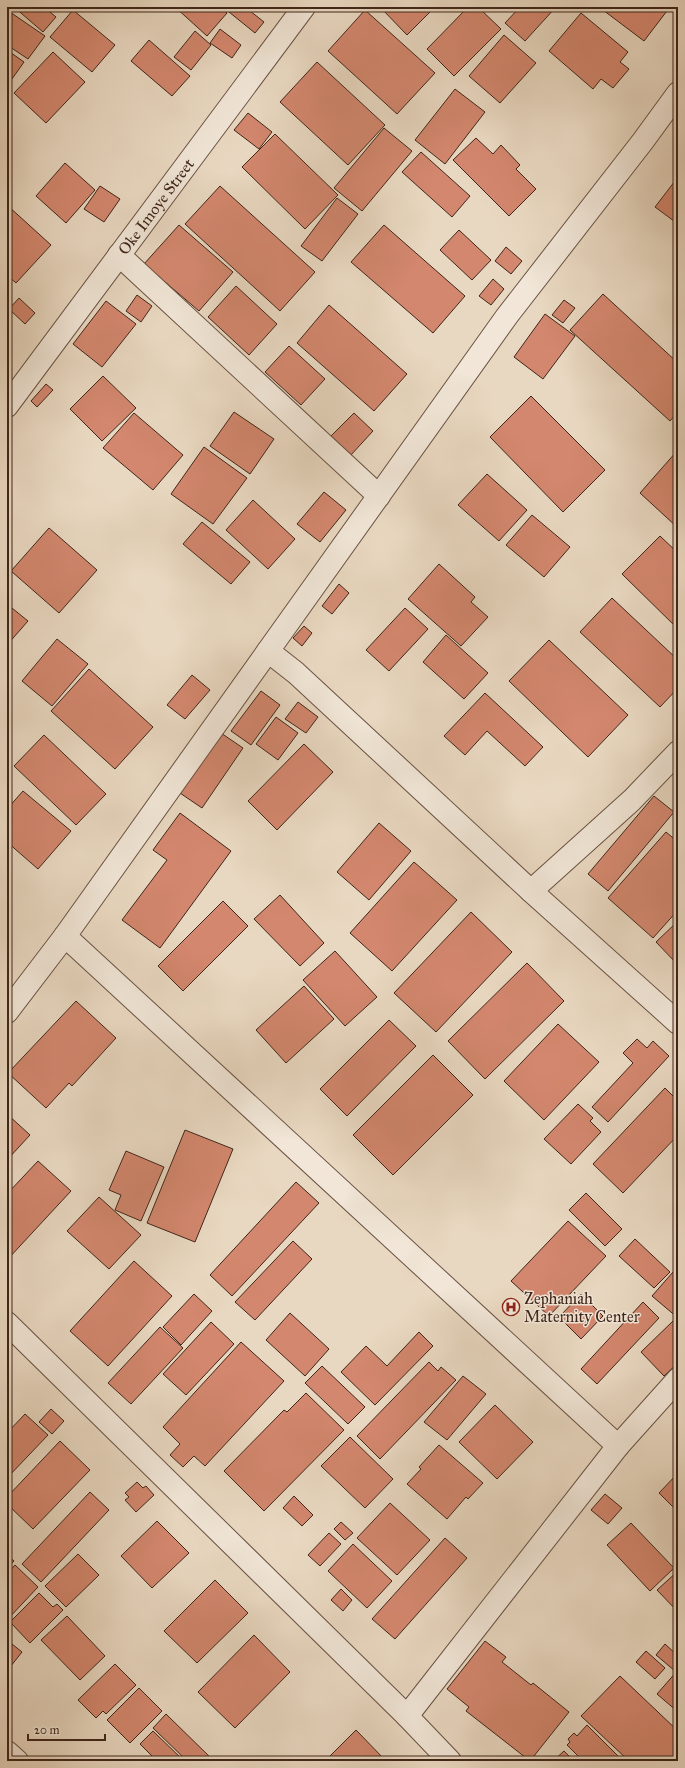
<svg xmlns="http://www.w3.org/2000/svg" width="685" height="1768" viewBox="0 0 685 1768" font-family="'IM FELL Great Primer',serif">
	<style>
		.building { fill: #d3876e; stroke: #3f261a }
		.lines { fill: none; stroke-linecap: round; stroke-linejoin: round }
		.street-casing { stroke: #6a5244; stroke-width: 24 }
		.street { stroke: #f1e6d7; stroke-width: 22 }
		.labels { text-anchor: middle; dominant-baseline: central; stroke-width: 3; stroke-linejoin: round; paint-order: stroke }
		.street-label { font-size: 16px; fill: #3f261a; stroke: #f1e6d7 }
		.poi-label { font-size: 16px; fill: #3f261a; stroke: #f1e6d7; text-anchor: start }
	</style>
	<rect width="100%" height="100%" fill="#e9d8c1"/>
	<filter id="stains"><feTurbulence type="fractalNoise" baseFrequency=".005" numOctaves="4"/><feColorMatrix values="0 0 0 0 .2 0 0 0 0 .09 0 0 0 0 .02 0 0 0 .5 -.17"/></filter>
	<radialGradient id="worn" r=".72"><stop offset=".6" stop-color="#630" stop-opacity="0"/><stop offset="1" stop-color="#630" stop-opacity=".3"/></radialGradient>
	<path class="building" d="M14,7H44L56,17L43,32Z
		M175,7H220L227,13L207,36Z
		M233,7H245L264,22L255,33L229,12Z
		M380,7H434V8L407,35Z
		M468,7H478L501,29L454,76L427,49Z
		M520,7H556L525,41L505,23Z
		M599,7H670L644,41Z
		M7,10L45,36L28,59L7,45Z
		M73,10L115,45L92,72L50,37Z
		M365,10L435,73L397,114L328,51Z
		M581,13L628,52L620,62L629,69L613,88L601,79L593,89L549,51Z
		M220,29L241,45L232,58L210,43Z
		M195,31L211,45L191,70L174,57Z
		M504,35L536,63L500,103L469,76Z
		M149,40L190,76L172,96L131,61Z
		M7,50L24,62L7,86Z
		M53,52L85,82L46,123L14,93Z
		M317,62L385,125L348,165L280,102Z
		M455,89L485,112L445,164L415,140Z
		M248,113L272,132L259,149L234,130Z
		M384,128L412,151L362,211L334,188Z
		M275,134L338,195L305,229L242,167Z
		M476,138L493,154L501,145L520,165L516,169L536,189L509,216L453,160Z
		M421,152L470,196L452,217L402,172Z
		M65,163L95,190L66,223L36,196Z
		M678,177V224L655,207Z
		M100,186L120,199L104,222L84,209Z
		M220,186L315,272L280,311L185,224Z
		M337,198L358,214L322,261L301,246Z
		M7,205L51,245L16,283L7,275Z
		M179,225L233,272L199,311L144,264Z
		M384,225L465,296L433,333L351,262Z
		M459,230L491,260L472,280L440,250Z
		M506,247L522,261L511,274L495,261Z
		M493,279L504,289L491,305L479,296Z
		M236,286L277,324L249,355L208,317Z
		M603,294L678,363V412L670,421L570,330Z
		M137,295L152,306L141,322L126,311Z
		M19,298L35,313L25,324L9,309Z
		M564,300L575,308L563,323L552,315Z
		M106,301L136,324L102,367L73,344Z
		M329,305L407,374L374,411L297,343Z
		M545,314L575,336L543,379L514,357Z
		M289,346L325,379L301,405L265,372Z
		M103,376L136,408L102,441L70,409Z
		M46,384L53,390L37,407L31,401Z
		M531,396L605,470L563,512L490,437Z
		M234,412L274,439L250,474L210,446Z
		M134,413L183,455L153,490L103,448Z
		M354,413L373,431L350,456L330,437Z
		M204,447L247,478L213,524L171,494Z
		M677,451L678,452V528L640,493Z
		M487,474L527,510L499,541L458,505Z
		M324,492L346,510L320,542L297,524Z
		M253,500L295,539L268,569L226,530Z
		M532,515L570,547L544,577L506,545Z
		M202,522L250,562L231,584L183,544Z
		M49,528L97,570L59,613L11,571Z
		M660,536L678,553V629L622,574Z
		M439,564L475,597L471,602L488,617L461,646L408,599Z
		M339,584L349,593L332,614L322,606Z
		M612,598L678,660V688L660,707L580,632Z
		M7,604L28,621L7,645Z
		M405,608L428,629L389,671L366,650Z
		M304,626L312,633L302,646L293,638Z
		M446,635L488,673L464,699L423,662Z
		M57,639L88,664L52,706L22,681Z
		M549,640L628,715L588,757L509,681Z
		M89,669L153,727L115,769L51,711Z
		M192,675L210,690L185,719L167,705Z
		M261,691L280,705L251,745L231,731Z
		M485,693L543,747L525,766L487,731L465,755L444,736Z
		M298,702L318,717L306,733L285,719Z
		M276,717L298,733L278,760L256,744Z
		M218,731L243,748L202,808L177,791Z
		M44,735L106,794L76,825L14,766Z
		M304,744L333,772L277,830L248,801Z
		M23,791L71,831L38,869L7,842V809Z
		M654,796L674,812L608,891L588,874Z
		M180,813L231,851L160,948L122,920L167,860L153,850Z
		M379,823L411,851L369,900L337,872Z
		M666,832L678,842V910L653,938L608,898Z
		M414,862L457,900L392,971L350,933Z
		M280,895L324,943L300,966L254,919Z
		M223,901L248,926L183,991L158,966Z
		M471,912L512,952L436,1032L394,993Z
		M678,921V965L656,942Z
		M335,951L377,997L345,1026L303,980Z
		M527,963L564,1001L485,1079L448,1041Z
		M304,986L334,1019L286,1063L256,1030Z
		M76,1001L116,1038L72,1086L69,1083L46,1108L8,1073Z
		M389,1020L416,1046L347,1116L320,1089Z
		M558,1024L599,1062L544,1120L504,1081Z
		M637,1039L647,1048L653,1041L669,1056L608,1122L592,1107L633,1063L623,1053Z
		M433,1055L473,1095L393,1175L353,1135Z
		M665,1088L678,1101V1135L623,1193L593,1164Z
		M578,1104L593,1118L590,1121L601,1132L571,1164L544,1139Z
		M7,1114L30,1135L7,1160Z
		M185,1130L233,1149L195,1242L147,1223Z
		M126,1151L164,1167L141,1221L115,1210L121,1195L109,1190Z
		M38,1161L71,1191L7,1260V1194Z
		M296,1182L319,1203L232,1296L210,1275Z
		M586,1193L622,1229L605,1246L569,1210Z
		M99,1197L141,1235L109,1269L67,1231Z
		M568,1221L606,1256L549,1316L511,1281Z
		M635,1239L670,1272L654,1288L619,1256Z
		M293,1241L312,1259L255,1320L235,1302Z
		M134,1261L172,1296L108,1366L70,1331Z
		M673,1272L678,1275V1318L652,1296Z
		M194,1294L212,1311L181,1345L163,1327Z
		M581,1294L603,1316L581,1339L559,1317Z
		M643,1302L659,1318L597,1384L581,1369Z
		M290,1313L329,1349L305,1376L266,1340Z
		M673,1321L678,1326V1363L664,1376L641,1352Z
		M211,1322L234,1344L186,1395L163,1374Z
		M160,1327L183,1348L131,1404L108,1383Z
		M419,1332L433,1346L375,1405L341,1372L366,1346L387,1366Z
		M241,1342L284,1381L205,1466L194,1456L183,1467L170,1455L180,1444L163,1427Z
		M429,1362L438,1371L441,1367L456,1380L380,1459L357,1436Z
		M322,1366L365,1407L348,1424L305,1383Z
		M463,1376L486,1394L447,1440L424,1422Z
		M306,1393L344,1430L264,1511L224,1471L284,1410L287,1412Z
		M495,1405L533,1442L497,1479L459,1442Z
		M51,1409L64,1421L52,1434L39,1422Z
		M25,1414L48,1435L7,1478V1433Z
		M350,1437L393,1479L365,1508L321,1466Z
		M60,1441L90,1470L33,1529L7,1504V1497Z
		M439,1445L483,1483L468,1499L466,1497L447,1519L407,1484L421,1469L419,1467Z
		M678,1473V1512L659,1493Z
		M137,1482L143,1488L146,1486L154,1495L136,1512L125,1500L129,1497L125,1493Z
		M90,1492L109,1510L41,1582L22,1564Z
		M605,1494L622,1508L608,1524L591,1510Z
		M294,1496L313,1515L302,1526L283,1508Z
		M390,1503L430,1540L397,1575L357,1538Z
		M157,1521L189,1553L152,1588L121,1556Z
		M341,1522L353,1533L345,1540L334,1529Z
		M631,1523L674,1568L650,1591L607,1545Z
		M329,1533L341,1544L320,1566L308,1555Z
		M445,1538L467,1558L395,1639L372,1619Z
		M353,1544L392,1581L367,1608L328,1571Z
		M78,1554L99,1575L66,1607L45,1586Z
		M7,1555L14,1561L7,1568Z
		M15,1565L38,1587L7,1620V1574Z
		M678,1571V1612L657,1590Z
		M215,1580L248,1613L197,1663L164,1631Z
		M341,1589L352,1600L343,1611L331,1600Z
		M39,1593L53,1607L57,1604L63,1610L30,1643L10,1622Z
		M67,1616L105,1656L80,1680L41,1640Z
		M254,1635L290,1672L235,1728L198,1692Z
		M7,1640L22,1652L7,1671Z
		M485,1641L506,1657L502,1662L531,1685L533,1683L569,1712L530,1761L466,1711L469,1707L447,1689Z
		M665,1644L678,1656V1668L675,1671L656,1655Z
		M646,1651L665,1668L655,1679L636,1662Z
		M115,1664L136,1685L106,1714L103,1711L96,1718L78,1700Z
		M678,1670V1712L657,1694Z
		M620,1676L678,1731V1761H629L581,1716Z
		M139,1688L162,1711L130,1743L107,1720Z
		M166,1714L214,1761H187L153,1728Z
		M587,1725L623,1761H583L567,1745L570,1742L568,1739L574,1733L577,1736Z
		M356,1730L386,1761H325Z
		M153,1731L184,1761H157L140,1744Z
		M564,1751L574,1761H553Z"/>
	<g class="lines">
		<defs>
			<g id="street">
				<path d="M678,93L643,141L507,316L268,651L296,673L531,891L632,800L678,752"/>
				<path d="M119,255L379,496"/>
				<path id="s1" d="M7,406L304,7"/>
				<path d="M531,891L678,1023"/>
				<path d="M65,936L268,651"/>
				<path d="M7,1012L65,936L618,1446L678,1379"/>
				<path d="M7,1323L407,1716L450,1761"/>
				<path d="M407,1716L618,1446"/>
				<path d="M7,1752L17,1761"/>
			</g>
		</defs>
		<use href="#street" class="street-casing"/>
		<use href="#street" class="street"/>
	</g>
	<defs>
		<symbol id="hospital-ring" viewBox="-11 -11 22 22"><circle r="9.5" fill="#f1e6d7" stroke="#8f2418" stroke-width="1.5"/><path d="M-5-5h3v3.5h4V-5h3V5h-3V1.5h-4V5h-3Z" fill="#8f2418"/></symbol>
	</defs>
	<g fill-rule="evenodd">
		<use href="#hospital-ring" x="501" y="1297" width="20" height="20"/>
	</g>
	<g class="labels">
		<g class="street-label">
			<text stroke="none"><textPath href="#s1" startOffset="249">Oke Imoye Street</textPath></text>
		</g>
		<g class="poi-label">
			<text x="524" y="1298">Zephaniah<tspan x="524" dy="18">Maternity Center</tspan></text>
		</g>
	</g>
	<rect width="685" height="1768" fill="none" stroke="#e9d8c1" stroke-width="24"/>
	<rect x="8" y="8" width="669" height="1752" fill="none" stroke="#3f261a" stroke-width="2"/>
	<rect x="12" y="12" width="661" height="1744" fill="none" stroke="#3f261a"/>
	<path d="M28 1734v6h77v-6" fill="none" stroke="#3f261a" stroke-width="2"/>
	<text x="34" y="1734" font-size="12" fill="#3f261a" stroke="#f1e6d7" stroke-width="3" paint-order="stroke">20 m</text>
	<rect width="100%" height="100%" filter="url(#stains)"/>
	<rect width="100%" height="100%" fill="url(#worn)"/>
</svg>
